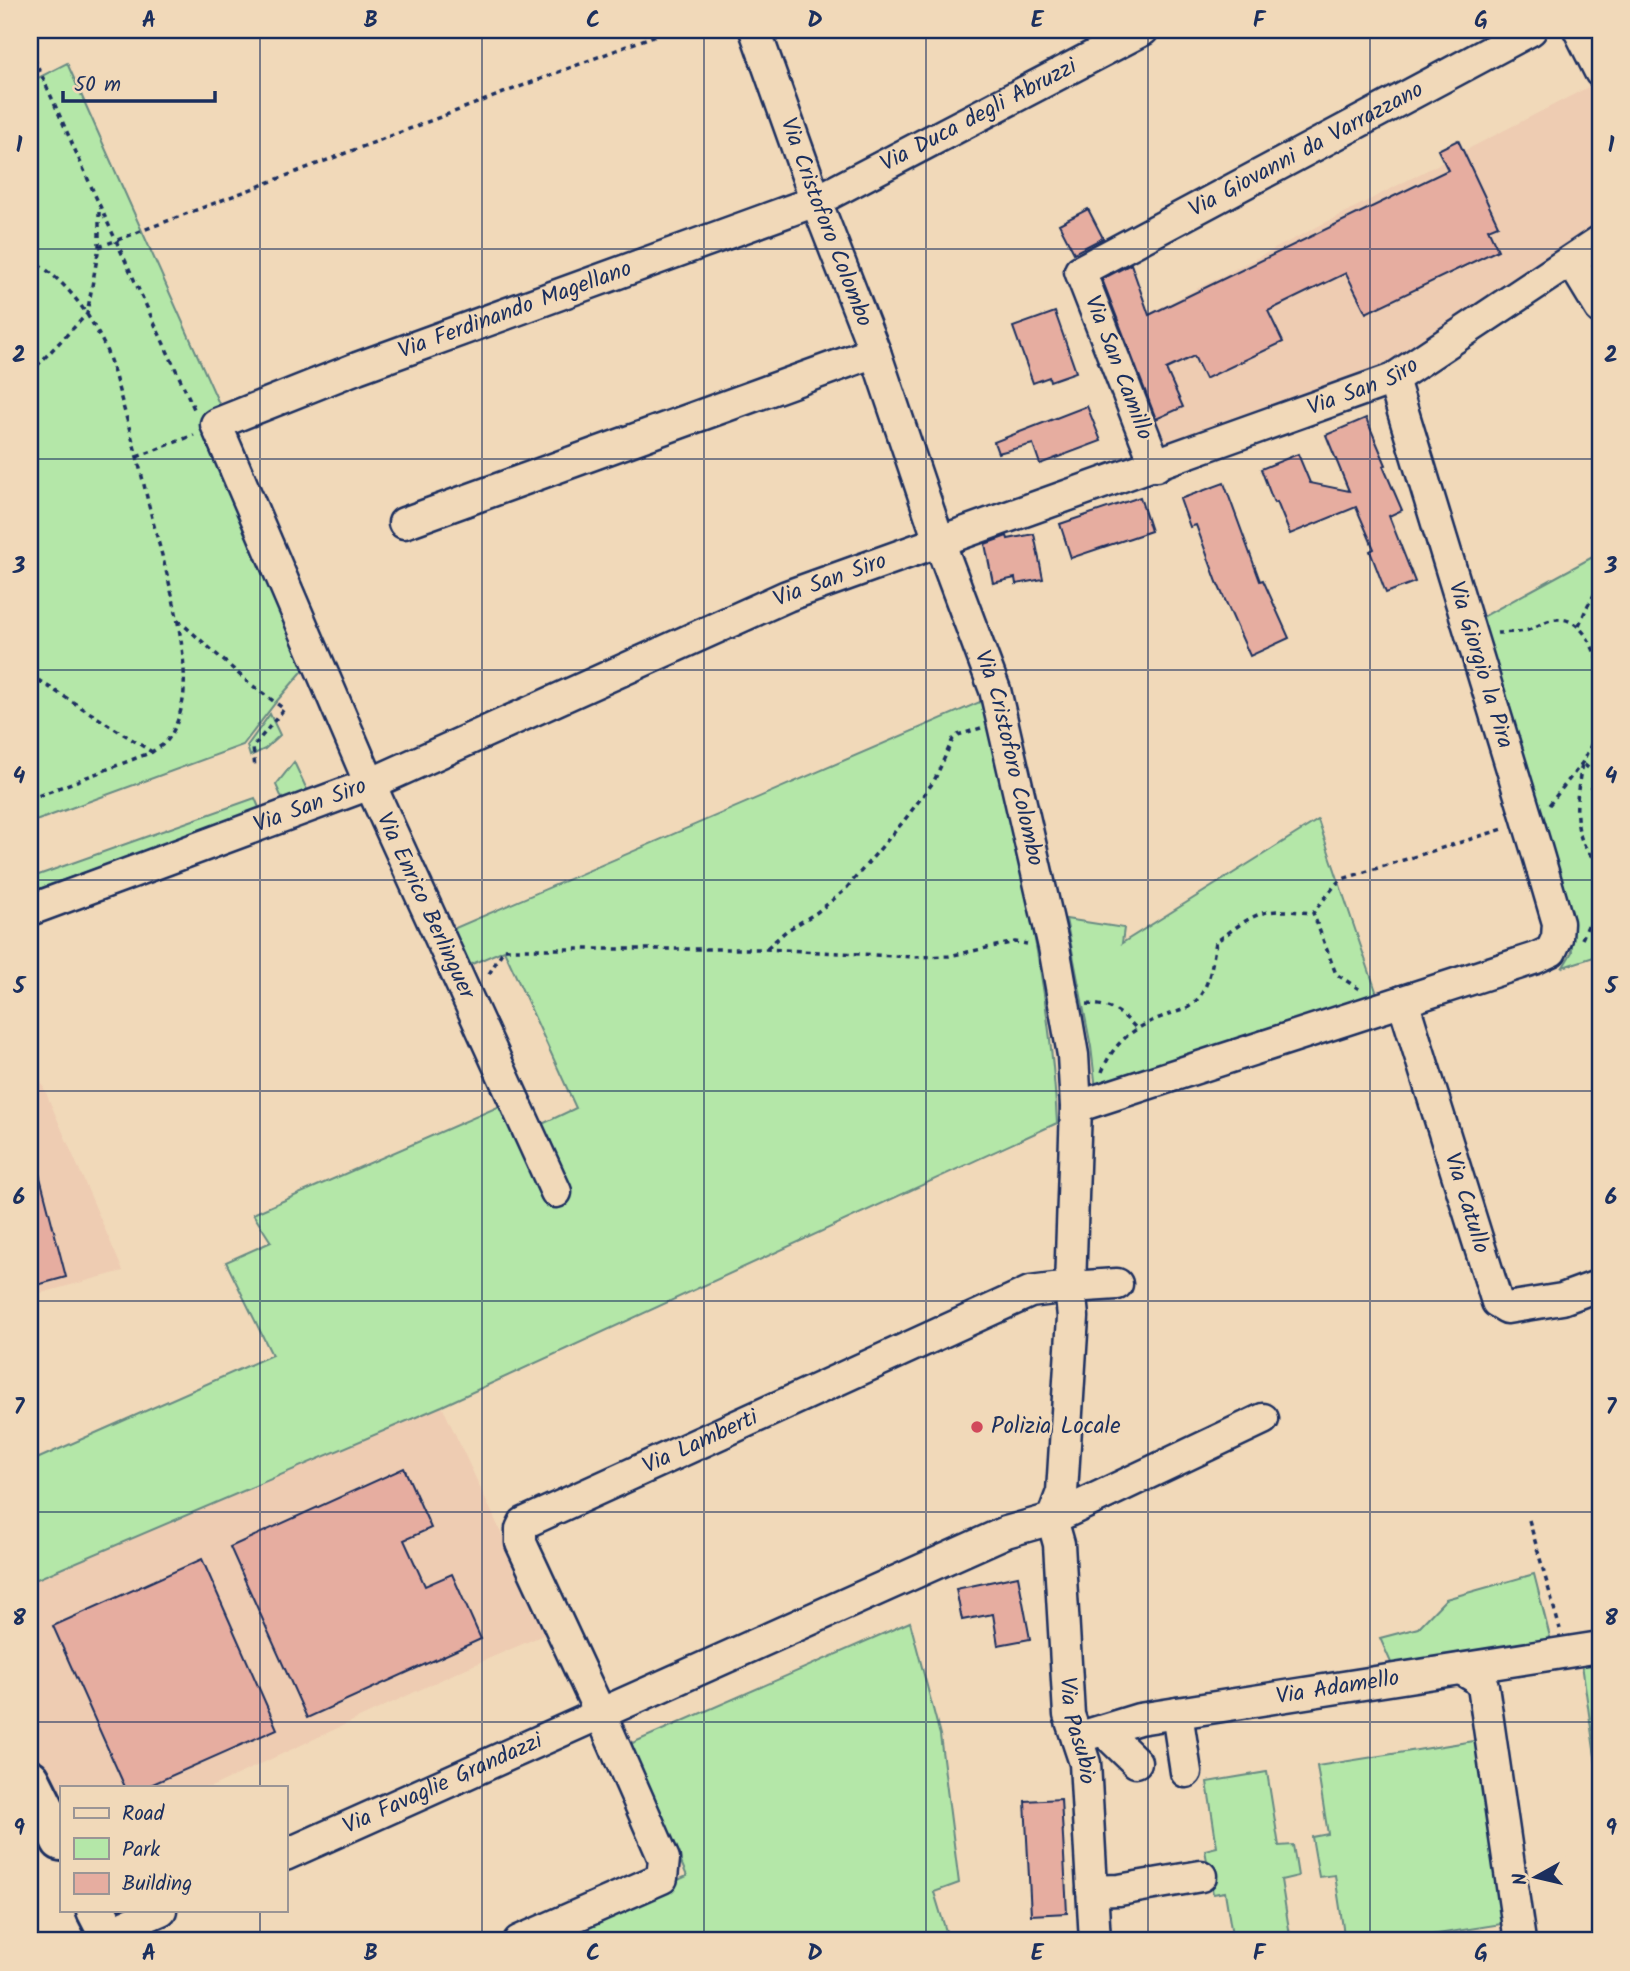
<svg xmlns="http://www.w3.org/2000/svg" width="1630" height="1971" viewBox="0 0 1630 1971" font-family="Kalam,sans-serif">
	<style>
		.built { fill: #eeccb2 }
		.green { fill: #b4e7a8; stroke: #688b83; stroke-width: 2 }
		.building { fill: #e6ada0; stroke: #1b2f5e; stroke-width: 2 }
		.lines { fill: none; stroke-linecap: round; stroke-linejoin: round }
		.minor-casing { stroke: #1b2f5e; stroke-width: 35 }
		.major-casing { stroke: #1b2f5e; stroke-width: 44 }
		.path { stroke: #1b2f5e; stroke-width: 3.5; stroke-dasharray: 5 5; stroke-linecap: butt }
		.minor { stroke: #f1d9b9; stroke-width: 30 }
		.major { stroke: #f1d9b9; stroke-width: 38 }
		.grid { fill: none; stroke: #1b2f5e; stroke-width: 2; stroke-opacity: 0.55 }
		.poi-dot { fill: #d1495b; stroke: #f1d9b9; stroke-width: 2.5 }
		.labels { text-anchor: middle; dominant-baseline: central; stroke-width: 5; stroke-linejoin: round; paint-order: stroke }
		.street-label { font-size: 23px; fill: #1b2f5e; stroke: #f1d9b9 }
		.poi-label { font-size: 23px; fill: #1b2f5e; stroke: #f1d9b9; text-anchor: start }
		.neatline { fill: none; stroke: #1b2f5e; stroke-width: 2.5 }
		.grid-label { font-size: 23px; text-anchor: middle; font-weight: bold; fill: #1b2f5e }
	</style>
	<rect width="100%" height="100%" fill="#f1d9b9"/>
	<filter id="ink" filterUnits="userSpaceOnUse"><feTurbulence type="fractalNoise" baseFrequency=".0143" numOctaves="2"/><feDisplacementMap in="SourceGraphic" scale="14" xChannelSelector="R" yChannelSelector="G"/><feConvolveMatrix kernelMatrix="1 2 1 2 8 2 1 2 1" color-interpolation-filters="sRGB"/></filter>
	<g filter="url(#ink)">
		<path class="built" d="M1600,81V232L1389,375L1160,456L1111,333Z
			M30,1056L123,1271L30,1296Z
			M442,1406L548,1633L462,1670L211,1787H61V1816L30,1754V1582Z"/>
		<path class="green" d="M67,63L221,408L307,666L276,702L243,745L30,823V82Z
			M1600,553V955L1563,967L1572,952L1571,931L1477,620Z
			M982,701L990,725C1018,856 1051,988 1057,1123L442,1406L30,1582V1462L272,1355L226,1262L271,1242L253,1214L500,1106L544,1202L571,1192L542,1124L576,1108L504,950L470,965L453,929Z
			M270,714L280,735L265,749L250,756L247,746Z
			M294,762L309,794L285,805L276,785Z
			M255,798L260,810L30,892V878Z
			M1318,820L1378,997L1096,1089L1091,1047L1066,919L1124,928L1122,943Z
			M1534,1574L1551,1641L1392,1665L1380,1638L1418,1628L1446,1599Z
			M910,1622L940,1735L959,1883L934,1892L949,1941H543L687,1876L630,1744Z
			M1600,1647V1792L1580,1650Z
			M1480,1740L1508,1923L1393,1941H1345L1335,1875L1319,1877L1312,1837L1328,1834L1317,1766Z
			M1267,1772L1279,1846L1293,1845L1298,1876L1281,1880L1291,1941H1233L1225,1892L1213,1894L1205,1850L1217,1847L1207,1782Z"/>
		<path class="building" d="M1458,140L1498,225L1488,229L1498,250L1366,313L1346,273L1268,311L1283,342L1205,379L1194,356L1166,369L1183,407L1156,419L1102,279L1131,264L1149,315L1448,170L1438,150Z
			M1088,209L1103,238L1074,253L1059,224Z
			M1055,312L1076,372L1050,381L1049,377L1033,383L1013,327Z
			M1087,406L1101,441L1040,464L1033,444L998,453L994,442Z
			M1366,418L1386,465L1383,466L1402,510L1389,516L1415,582L1386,593L1370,551L1374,549L1356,507L1290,534L1277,502L1274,503L1261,469L1298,454L1310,483L1349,491L1326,435Z
			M1224,483L1260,581L1263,580L1289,638L1250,656L1217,582L1196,525L1190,527L1180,499Z
			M1140,497L1151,531L1071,558L1060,524Z
			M1034,534L1043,579L1016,584L1015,578L993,583L985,544L1007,536L1008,539Z
			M35,1158L66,1277L30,1287V1159Z
			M404,1468L431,1528L404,1540L425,1586L452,1574L481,1639L307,1718L230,1547Z
			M202,1559L277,1729L146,1787H125L53,1626Z
			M1018,1576L1030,1639L998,1645L993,1614L962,1620L956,1589Z
			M1061,1799L1067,1913L1031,1915L1025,1801Z"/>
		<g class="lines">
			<defs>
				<g id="minor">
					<path id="s1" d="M755,30L816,201L875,352L939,541L995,690L1054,947L1073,1055L1076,1107L1070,1287L1073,1317L1062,1492L1052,1519"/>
					<path d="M1579,30L1600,72"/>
					<path d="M1572,262L1600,308"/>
					<path id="s2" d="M1156,466L1080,271L1531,30"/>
					<path d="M404,523L875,352"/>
					<path id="s3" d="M30,910L370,784L787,596L1393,379L1600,241"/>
					<path id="s4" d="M1403,1001L1497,1302L1507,1308L1562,1299L1600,1285"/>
					<path d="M1076,1107L1536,958L1551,951L1557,938L1558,923L1536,848L1393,379"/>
					<path id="s5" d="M556,1192L370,784L216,424L357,368L816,201L1143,30"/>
					<path id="s6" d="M1052,1519L1059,1544L1069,1715L1085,1763L1095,1941"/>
					<path d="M1461,1669L1476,1678L1483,1686L1520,1941"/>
					<path d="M1177,1713L1186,1772"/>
					<path d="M1104,1731L1136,1762"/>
					<path id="s7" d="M1077,1738L1139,1719L1600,1647"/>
					<path id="s8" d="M285,1855L1006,1532L1052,1519L1263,1419"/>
					<path d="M1092,1891L1119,1890L1201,1876"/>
					<path d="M108,1933L161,1910"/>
					<path id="s9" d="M519,1941L662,1878L664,1859L601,1715L521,1543V1529L524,1523L1030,1292L1070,1287L1117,1284"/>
				</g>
				<path id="major" d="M30,1779L61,1841
					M96,1910L112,1941"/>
			</defs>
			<use href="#minor" class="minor-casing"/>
			<use href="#major" class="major-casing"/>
			<path class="path" d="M30,49L99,204L196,413
				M99,247L669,30
				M30,259C61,277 83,304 100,337C111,357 116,381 122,402C132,437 141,471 149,506C162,559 187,634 184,689C184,704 176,732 165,743C161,746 156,749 152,752L30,799
				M30,373L87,314L99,247V207
				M137,457L194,435
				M178,620L249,683L284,709L253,747L255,769
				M1579,625L1588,605L1600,585
				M1497,633C1506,632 1516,633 1525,631C1534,629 1542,622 1551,620C1580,613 1593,645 1600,668
				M30,675L152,752
				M1600,769C1589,782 1589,798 1600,811
				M1596,774L1582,763C1578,789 1572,818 1583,843C1587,851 1594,859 1599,866
				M1549,805L1582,763L1600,727
				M1582,939L1592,917L1600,861
				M767,948L786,931L816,913L844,891L903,822L934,781L953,739L958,735L981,728
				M489,974L504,949H765L914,957L949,956L1015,942L1027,944
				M1359,989L1336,974L1313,913L1336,884L1340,880L1352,876L1503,829
				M1087,1004C1111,1005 1120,1011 1136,1028
				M1102,1072C1113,1042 1135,1027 1164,1016C1172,1013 1183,1011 1190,1006C1210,992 1212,963 1216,942C1230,932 1246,918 1263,913C1279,909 1297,912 1313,913
				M1529,1520L1560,1629"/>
			<use href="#minor" class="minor"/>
			<use href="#major" class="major"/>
		</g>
	</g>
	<path class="grid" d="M260,30V1787M482,30V1941M704,30V1941M926,30V1941M1148,30V1941M1370,30V1941M30,249H1600M30,459H1600M30,670H1600M30,880H1600M30,1091H1600M30,1301H1600M30,1512H1600M30,1722H1600M260,1910V1941"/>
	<circle class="poi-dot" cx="977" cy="1427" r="7"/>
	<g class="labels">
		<g class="street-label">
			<text stroke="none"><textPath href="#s5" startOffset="1664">Via Duca degli Abruzzi</textPath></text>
			<text stroke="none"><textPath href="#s2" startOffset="466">Via Giovanni da Varrazzano</textPath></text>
			<text stroke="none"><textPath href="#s1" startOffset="205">Via Cristoforo Colombo</textPath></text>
			<text stroke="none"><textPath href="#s5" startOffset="1160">Via Ferdinando Magellano</textPath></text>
			<text transform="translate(1118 368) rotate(69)">Via San Camillo</text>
			<text stroke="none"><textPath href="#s3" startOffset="1433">Via San Siro</textPath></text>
			<text stroke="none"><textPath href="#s3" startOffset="866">Via San Siro</textPath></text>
			<text transform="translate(1480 665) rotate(73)">Via Giorgio la Pira</text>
			<text stroke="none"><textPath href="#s1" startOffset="772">Via Cristoforo Colombo</textPath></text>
			<text stroke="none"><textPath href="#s3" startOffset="299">Via San Siro</textPath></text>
			<text transform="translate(425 906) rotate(65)">Via Enrico Berlinguer</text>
			<text stroke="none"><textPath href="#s4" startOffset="212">Via Catullo</textPath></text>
			<text stroke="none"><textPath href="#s9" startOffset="737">Via Lamberti</textPath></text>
			<text stroke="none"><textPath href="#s7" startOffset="266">Via Adamello</textPath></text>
			<text stroke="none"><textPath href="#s6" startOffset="214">Via Pasubio</textPath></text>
			<text stroke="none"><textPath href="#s8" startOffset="173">Via Favaglie Grandazzi</textPath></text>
		</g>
		<g class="poi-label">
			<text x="991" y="1427">Polizia Locale</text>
		</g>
	</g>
	<rect width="1630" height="1971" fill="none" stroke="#f1d9b9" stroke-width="77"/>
	<rect x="60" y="1786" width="228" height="126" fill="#f1d9b9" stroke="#9b9595" stroke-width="2"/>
	<rect x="74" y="1808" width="35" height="10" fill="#f1d9b9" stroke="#9b9595" stroke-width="2"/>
	<text x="122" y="1820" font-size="21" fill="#1b2f5e">Road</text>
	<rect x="74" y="1838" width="35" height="21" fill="#b4e7a8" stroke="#9b9595" stroke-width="2"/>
	<text x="122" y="1856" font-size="21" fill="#1b2f5e">Park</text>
	<rect x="74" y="1873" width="35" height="21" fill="#e6ada0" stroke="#9b9595" stroke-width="2"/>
	<text x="122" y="1890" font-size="21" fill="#1b2f5e">Building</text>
	<g transform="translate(1536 1877) rotate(262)" stroke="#f1d9b9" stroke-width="5" paint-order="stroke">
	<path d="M0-5L12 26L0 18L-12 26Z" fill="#1b2f5e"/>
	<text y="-10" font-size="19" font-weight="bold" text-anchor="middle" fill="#1b2f5e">N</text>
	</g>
	<path d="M63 91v10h152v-10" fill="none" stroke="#1b2f5e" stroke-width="3.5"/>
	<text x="74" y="91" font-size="21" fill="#1b2f5e" stroke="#f1d9b9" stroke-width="5" paint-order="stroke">50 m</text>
	<rect x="38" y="38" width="1554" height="1894" class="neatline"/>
	<g class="grid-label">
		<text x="149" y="27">A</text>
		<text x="371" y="27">B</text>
		<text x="593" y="27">C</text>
		<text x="815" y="27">D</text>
		<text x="1037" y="27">E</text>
		<text x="1259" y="27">F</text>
		<text x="1481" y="27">G</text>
		<text x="19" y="152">1</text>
		<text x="1611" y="152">1</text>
		<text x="19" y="362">2</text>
		<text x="1611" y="362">2</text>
		<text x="19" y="573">3</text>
		<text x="1611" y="573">3</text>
		<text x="19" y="783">4</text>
		<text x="1611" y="783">4</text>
		<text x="19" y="993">5</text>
		<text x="1611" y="993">5</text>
		<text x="19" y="1204">6</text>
		<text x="1611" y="1204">6</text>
		<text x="19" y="1414">7</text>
		<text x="1611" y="1414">7</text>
		<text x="19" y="1625">8</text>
		<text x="1611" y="1625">8</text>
		<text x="19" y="1835">9</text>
		<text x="1611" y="1835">9</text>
		<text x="149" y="1960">A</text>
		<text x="371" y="1960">B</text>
		<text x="593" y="1960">C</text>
		<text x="815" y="1960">D</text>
		<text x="1037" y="1960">E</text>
		<text x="1259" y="1960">F</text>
		<text x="1481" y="1960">G</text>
	</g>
</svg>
